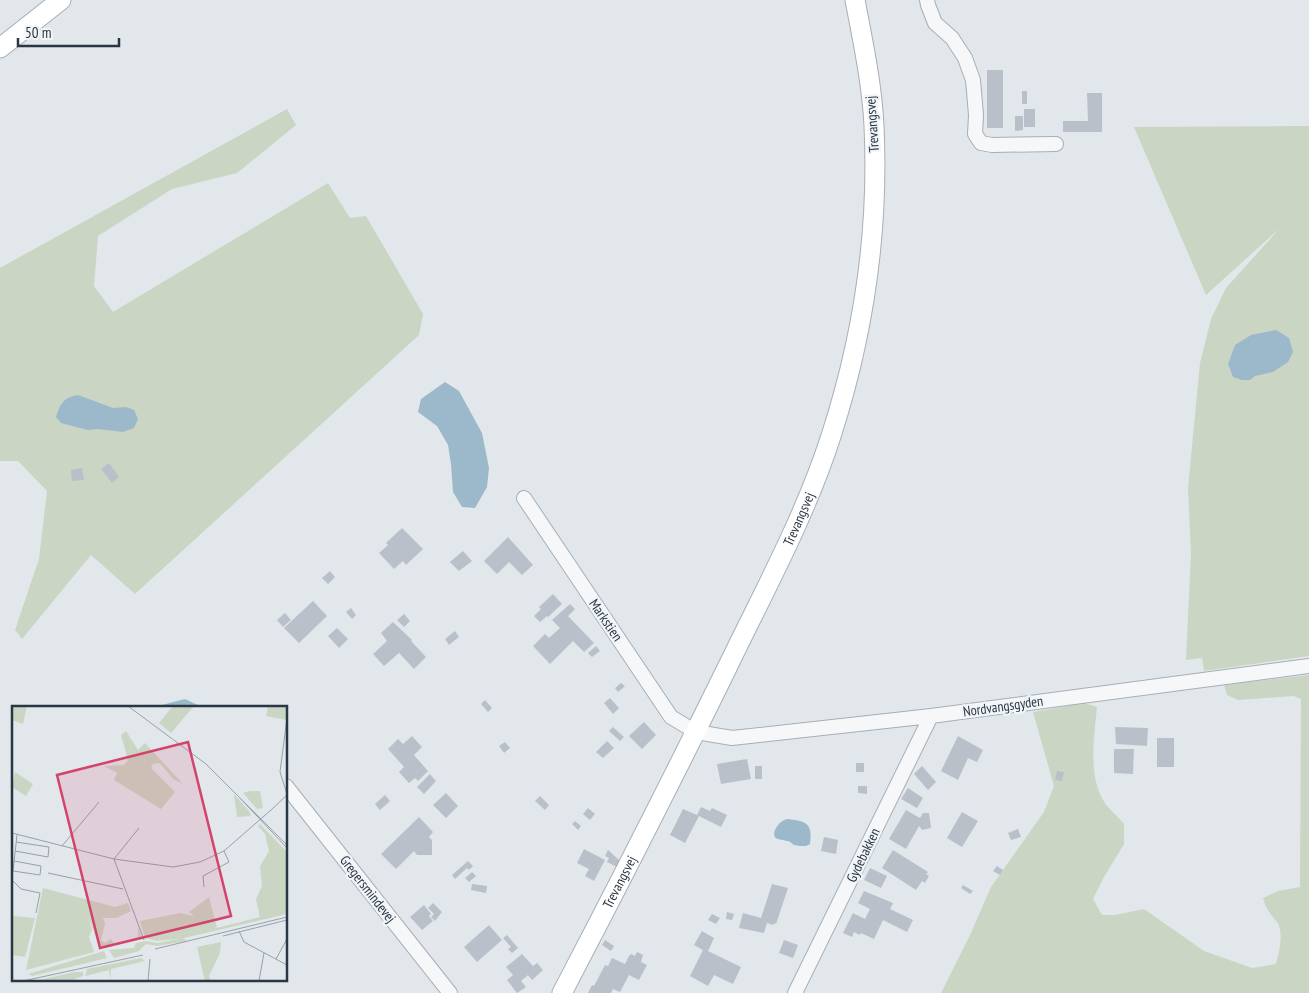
<svg xmlns="http://www.w3.org/2000/svg" width="1309" height="993" viewBox="0 0 1309 993" font-family="'PT Sans Narrow',sans-serif">
	<style>
		.green { fill: #cad5c3 }
		.water { fill: #9cb9cc }
		.building { fill: #b9c0c9 }
		.lines { fill: none; stroke-linecap: round; stroke-linejoin: round }
		.street-casing { stroke: #a7aeb6; stroke-width: 16 }
		.secondary-casing { stroke: #a7aeb6; stroke-width: 21 }
		.street { stroke: #f5f7f9; stroke-width: 14 }
		.secondary { stroke: #fff; stroke-width: 19 }
		.labels { text-anchor: middle; dominant-baseline: central; stroke-width: 4.5; stroke-linejoin: round; paint-order: stroke }
		.street-label { font-size: 14px; fill: #293644; stroke: #f2f5f8 }
		.inset-road { fill: none; stroke: #98a0a8; stroke-width: 1 }
		.view { fill: #d4436b; fill-opacity: 0.15; stroke: #d4436b; stroke-width: 2.5 }
		.inset-edge { fill: none; stroke: #293644; stroke-width: 2.5 }
	</style>
	<rect width="100%" height="100%" fill="#e2e7eb"/>
	<path class="green" d="M287,109L296,125L237,173L172,189L98,236L94,286L113,312L328,183L350,218L366,216L423,314L419,335L135,594L91,555L22,639L15,630L39,559L47,491L18,461H0V268Z
		M1309,126V656L1204,671L1202,658L1186,660L1191,554L1188,488L1200,363L1211,319L1226,288L1280,228L1206,295L1134,127Z
		M1309,675V993H941L970,935L991,887L1044,812L1054,786L1033,712L1084,703L1097,707C1094,737 1088,773 1103,800C1108,809 1118,816 1124,824V844L1104,877L1093,899L1102,915H1115L1144,909L1204,951L1252,968L1276,964C1279,953 1284,932 1277,922C1269,911 1267,912 1263,898L1278,891L1300,887L1301,699L1294,696L1238,700L1227,695L1224,685Z"/>
	<path class="water" d="M1276,330L1289,338L1293,352L1288,362L1273,372L1255,376L1250,380H1242L1233,377L1228,364L1235,345L1251,335Z
		M445,382L459,391L482,433L489,468L487,487L475,508L462,507L453,492L451,464L448,445L437,426L418,412L421,399Z
		M78,395L113,408L126,407L134,410L138,419L134,428L123,432L98,429L88,430L61,423L56,417C60,404 64,397 78,395Z
		M185,699L202,707H154Z
		M787,819C806,821 813,823 810,844L806,846C802,846 798,846 794,845C791,843 790,841 787,841C780,839 771,840 775,830C778,824 781,821 787,819Z"/>
	<path class="building" d="M987,70H1003V128H987Z
		M1022,91H1027V104H1022Z
		M1087,93H1102V132H1063V121H1088Z
		M1024,109H1035V127H1024Z
		M1015,116H1023V130L1015,131Z
		M109,463L119,477L112,483L101,469Z
		M82,468L84,480L72,481L71,470Z
		M402,528L423,549L406,565L403,561L394,569L379,553L388,545L386,543Z
		M508,537L533,565L522,575L509,562L497,574L484,561Z
		M463,551L472,561L459,571L450,562Z
		M330,571L335,577L328,584L322,578Z
		M553,594L562,604L548,617L547,616L540,622L534,616L541,609L539,607Z
		M313,601L327,616L299,643L284,628Z
		M570,604L575,609L568,616L594,643L584,652L573,641L550,664L533,646L545,634L549,638L560,628L552,620Z
		M351,608L356,615L352,619L346,612Z
		M285,613L291,620L283,627L277,620Z
		M404,614L410,621L404,627L397,620Z
		M393,622L412,640L411,641L426,657L414,669L399,653L384,666L373,654L387,641L381,633Z
		M337,628L348,639L339,648L328,636Z
		M455,631L459,637L449,645L445,639Z
		M596,646L600,651L592,657L588,653Z
		M621,683L625,686L618,692L615,688Z
		M610,698L619,708L613,714L604,703Z
		M485,700L492,708L488,712L481,704Z
		M644,722L656,735L642,749L629,736Z
		M613,727L624,737L620,741L609,731Z
		M1115,727L1148,728L1147,746L1116,744Z
		M412,736L422,747L414,755L428,771L418,781L415,778L409,783L399,772L404,767L388,749L398,739L403,744Z
		M958,736L983,750L977,762L968,758L958,780L941,771Z
		M1157,738H1174V767H1157Z
		M607,741L614,748L603,758L596,752Z
		M505,742L510,748L504,753L499,746Z
		M1114,749H1134L1133,774L1114,773Z
		M747,759L751,779L721,784L717,764Z
		M856,763H864V772H856Z
		M755,766H762V779H755Z
		M922,766L936,782L928,790L914,774Z
		M1057,771L1064,772L1062,781L1055,780Z
		M430,774L436,781L424,794L417,787Z
		M858,786H867V794L858,793Z
		M908,788L923,798L917,808L901,799Z
		M446,793L458,806L446,818L433,805Z
		M385,795L390,801L380,810L375,804Z
		M540,796L549,805L545,810L535,801Z
		M701,807L710,811L712,808L727,815L721,827L699,816L685,843L670,835L683,809L697,815Z
		M588,808L595,814L590,820L583,814Z
		M906,810L920,818L923,813H929L931,828L922,830L919,826L906,849L889,839Z
		M962,812L978,821L962,847L947,838Z
		M419,817L433,832L429,837L432,840V855H417L414,851L396,869L381,854Z
		M575,821L581,826L578,830L572,824Z
		M1018,829L1021,837L1011,840L1008,833Z
		M824,837L838,840L836,854L821,851Z
		M584,849L605,860L594,881L585,876L589,869L577,863Z
		M608,850L620,861L617,867L607,862L609,858L605,856Z
		M893,850L928,872L926,874L929,876L925,883L922,881L916,890L882,868Z
		M468,861L473,866L469,870L467,868L455,879L452,875Z
		M997,866L1003,870L1000,875L993,871Z
		M870,868L887,876L881,888L864,880Z
		M472,872L476,876L469,882L465,878Z
		M472,884L487,886L486,893L471,890Z
		M772,884L788,888L776,924L774,923L773,925L767,923L764,933L739,928L743,913L761,918Z
		M963,885L973,891L970,894L961,888Z
		M864,891L893,903L890,909L913,920L907,932L883,920L874,939L861,933L860,935L854,932L852,937L843,933L853,913L865,919L870,909L858,903Z
		M433,903L442,912L435,921L431,917L434,914L428,908Z
		M424,905L431,914L429,916L433,921L422,930L410,917Z
		M727,912L734,914L732,920L726,919Z
		M712,914L720,918L716,924L708,920Z
		M489,925L502,940L477,962L464,947Z
		M702,931L714,938L708,951L741,967L733,984L714,975L708,986L690,976L703,950L694,945Z
		M507,935L518,948L512,953L508,949L511,947L503,938Z
		M605,940L614,946L611,951L602,945Z
		M784,940L798,945L793,958L779,953Z
		M637,952L643,955L641,962L647,965L639,980L629,975L620,992L613,989L611,993H588L592,985L594,986L605,965L608,966L612,958L625,964L629,956L631,954L635,956Z
		M522,954L533,966L537,963L543,970L532,980L528,975L521,981L526,987L517,993L507,980L513,975L506,967Z"/>
	<g class="lines">
		<defs>
			<path id="street" d="M927,0L928,5L935,23L952,38L965,58L973,80L976,115L975,134L981,143L992,145L1056,144
				M524,498L671,717L696,732L732,738L931,716L1309,666
				M286,786L450,993
				M795,993L931,716"/>
			<g id="secondary">
				<path d="M0,48L61,0"/>
				<path id="s1" d="M562,993C618,886 673,778 726,670C763,593 805,517 831,436C863,337 879,231 874,126C872,84 863,42 855,0"/>
			</g>
		</defs>
		<use href="#street" class="street-casing"/>
		<use href="#secondary" class="secondary-casing"/>
		<use href="#street" class="street"/>
		<use href="#secondary" class="secondary"/>
	</g>
	<g class="labels">
		<g class="street-label">
			<text transform="translate(872 124) rotate(-94)">Trevangsvej</text>
			<text stroke="none"><textPath href="#s1" startOffset="530">Trevangsvej</textPath></text>
			<text transform="translate(606 620) rotate(56)">Markstien</text>
			<text transform="translate(1003 706) rotate(-8)">Nordvangsgyden</text>
			<text transform="translate(863 855) rotate(-64)">Gydebakken</text>
			<text stroke="none"><textPath href="#s1" startOffset="125">Trevangsvej</textPath></text>
			<text transform="translate(368 889) rotate(52)">Gregersmindevej</text>
		</g>
	</g>
	<g transform="translate(12 706)">
		<rect width="275" height="275" fill="#e2e7eb"/>
		<path d="M0,0H15L11,18L0,14ZM161,0L181,1L159,27L147,17ZM274,0V14L254,10L256,1ZM114,25L126,44L133,37L171,78L161,73L148,57L141,58L139,62L163,86L149,103L102,74L105,67L92,60L112,59L116,54L109,29ZM3,66L21,78L14,90L0,81ZM238,85H248L251,102L245,103L231,87ZM222,88L237,105L239,110L225,111ZM248,118L275,146V208L172,232L145,235L133,232L128,215L168,207L182,210L177,206L197,191L205,222L248,211L244,193L250,180L248,160L257,145L253,128L246,120ZM31,182L103,201L116,197L119,205L104,212H91L93,218L89,234L93,237L99,233L102,238L126,232V221L130,233L88,243L76,209L80,224L77,231L82,246L14,264ZM0,210L23,212L13,251L0,249ZM171,232L175,235L145,240L134,238L127,245L102,252L97,244L122,242L124,237L134,235L146,237ZM209,236L208,247L197,270L199,275H193L185,241ZM92,245L95,252L20,270L16,268ZM129,252L133,255L99,263L98,275L97,264L73,270L75,263ZM62,266H71V270L58,275H23Z" fill="#cad5c3"/>
		<path class="inset-road" d="M116,0L194,58L275,139M275,12L268,66L275,88M227,91L275,142M258,105L275,89M127,122L102,153L132,234M0,127L102,153L161,161L188,156L212,145L259,104M50,140L87,96M3,145L36,151L37,141L4,136M1,165L28,169L29,160L2,155M1,165L5,129M36,167L111,183M0,174L9,183L28,187L24,207M192,181L191,170L217,156L212,145M227,225L232,236L275,259M211,230L275,214M143,243L275,211M264,253L275,233M11,275L131,249M136,275L138,253M247,275L252,247"/>
		<path class="view" d="M176,36L219,210L88,242L45,69Z"/>
		<rect width="275" height="275" class="inset-edge"/>
	</g>
	<path d="M18 38v8h101v-8" fill="none" stroke="#293644" stroke-width="2.5"/>
	<text x="25" y="38" font-size="15" fill="#293644" stroke="#f2f5f8" stroke-width="4" paint-order="stroke">50 m</text>
</svg>
